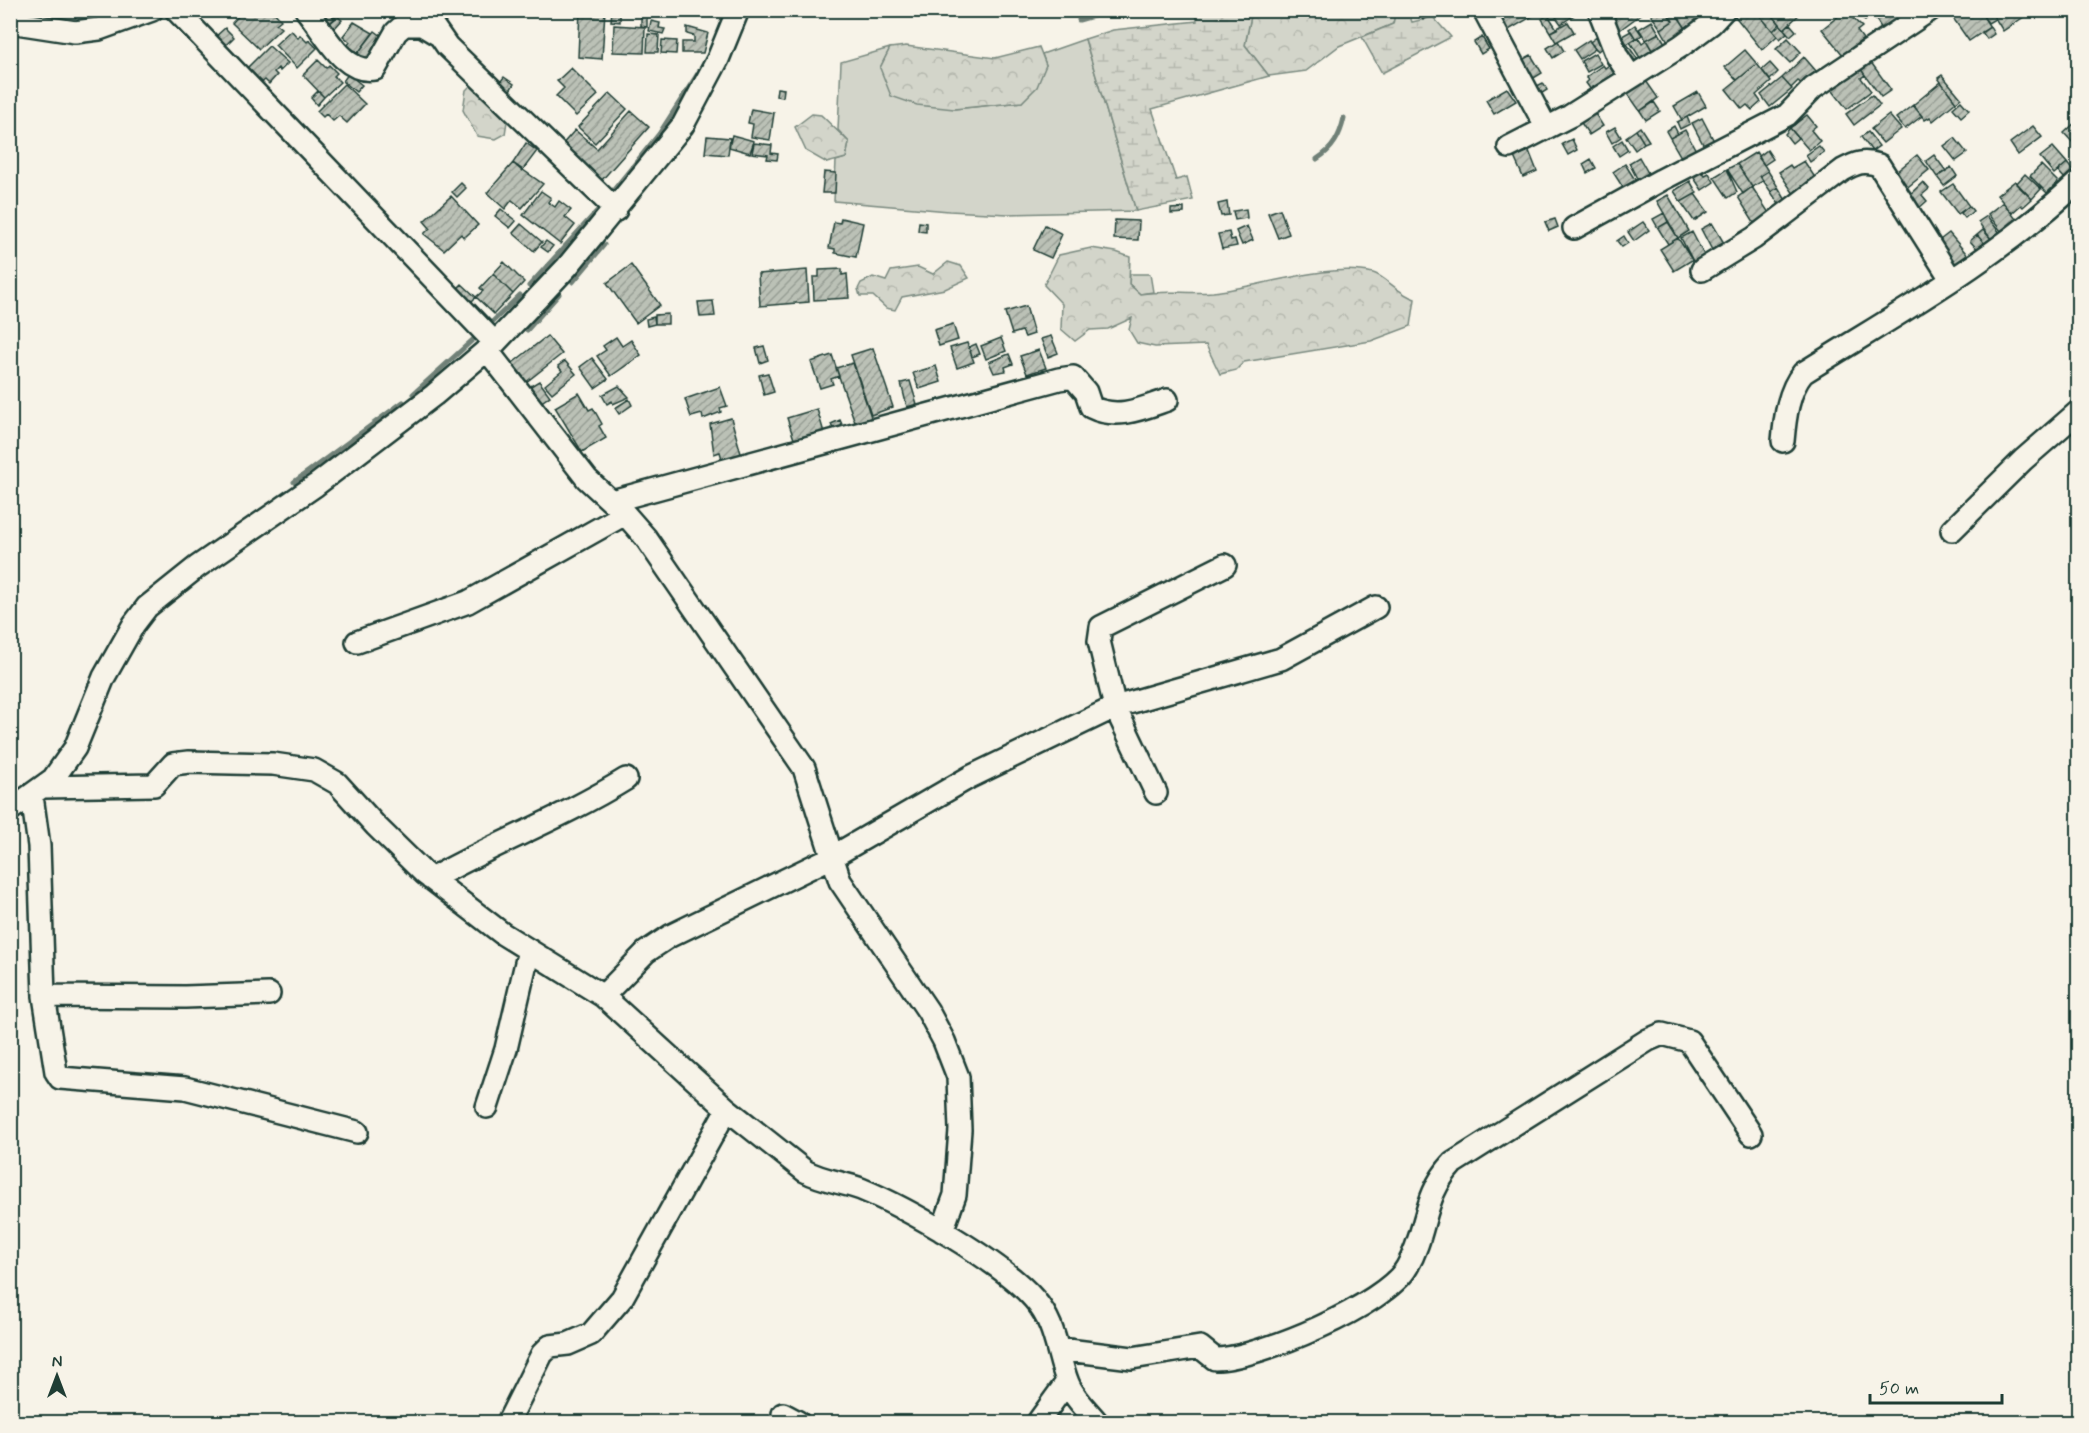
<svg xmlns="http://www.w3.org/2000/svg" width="2089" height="1433" viewBox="0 0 2089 1433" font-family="Mynerve,sans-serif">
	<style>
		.green { fill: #d3d5ca; stroke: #79897f; stroke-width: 1.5 }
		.forest { fill: url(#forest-crowns); stroke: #79897f; stroke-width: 1.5 }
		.wetland { fill: url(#wetland-marsh); stroke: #79897f; stroke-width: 1.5 }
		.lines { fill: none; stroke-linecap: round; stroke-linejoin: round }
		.stream { stroke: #6f8077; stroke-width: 5 }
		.building { fill: url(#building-hatch); stroke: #1f3d34; stroke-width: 1.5 }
		.minor-casing { stroke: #1f3d34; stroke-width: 26 }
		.minor { stroke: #f7f3e8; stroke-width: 21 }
	</style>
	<defs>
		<pattern id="forest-crowns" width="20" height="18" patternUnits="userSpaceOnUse" patternTransform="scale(1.5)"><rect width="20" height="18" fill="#d3d5ca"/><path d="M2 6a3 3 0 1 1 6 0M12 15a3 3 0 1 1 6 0" fill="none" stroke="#b5b8ae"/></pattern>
		<pattern id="wetland-marsh" width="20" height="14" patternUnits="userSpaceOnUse" patternTransform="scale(1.5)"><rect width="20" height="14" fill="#d3d5ca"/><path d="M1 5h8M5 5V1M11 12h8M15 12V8" fill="none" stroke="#b5b8ae"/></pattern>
		<pattern id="building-hatch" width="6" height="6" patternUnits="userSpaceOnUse" patternTransform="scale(1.5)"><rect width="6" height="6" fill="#bbc1b6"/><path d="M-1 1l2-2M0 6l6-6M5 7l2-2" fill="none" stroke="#979e95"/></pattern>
	</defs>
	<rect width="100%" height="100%" fill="#f7f3e8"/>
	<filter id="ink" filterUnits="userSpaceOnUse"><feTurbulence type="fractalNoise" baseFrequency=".0167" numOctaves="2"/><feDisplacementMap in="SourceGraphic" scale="12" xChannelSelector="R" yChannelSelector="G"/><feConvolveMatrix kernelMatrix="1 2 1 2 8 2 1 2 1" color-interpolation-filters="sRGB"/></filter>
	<g filter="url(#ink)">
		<path class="green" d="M1085,39L1136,211L1008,214L949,211L834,201L836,161L846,158L849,142L838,130L841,62L890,48L880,68L954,109L1022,102L1046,65L1042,54Z
			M1130,274H1150L1153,292L1140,294L1129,284Z"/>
		<path class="forest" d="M1252,11H1396L1393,24L1339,46L1306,71L1269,76L1245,45Z
			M906,46L995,58L1039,47L1046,65L1037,87L1022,102L954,109L917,105L891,96L880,68L890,48Z
			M474,82L508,115L505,134L496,139L477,136L463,110L466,90Z
			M812,114L821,115L849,142L846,158L827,163L806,151L795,127Z
			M1091,248L1116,252L1130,257L1129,284L1140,294C1165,290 1189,294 1213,292C1260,287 1329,262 1373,273C1385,276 1398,294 1415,299L1411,326L1371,341L1244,362L1236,370L1220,374L1206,345L1155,347L1137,343L1129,330L1132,318L1108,329L1090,330L1075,341L1061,329L1062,304L1044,285L1059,255Z
			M948,262L961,266L969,278L945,289L902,297L895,310L886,308L873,296H860L858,289L861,283L873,277L886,281L891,271L918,267L933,274Z"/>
		<path class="wetland" d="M1396,10L1408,11L1412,22L1433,17L1451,37L1382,73L1362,37L1393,24Z
			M1196,11H1252L1245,45L1269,76L1152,109L1176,180L1187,177L1193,200L1136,211L1085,39L1113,30L1197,21Z"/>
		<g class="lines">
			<path class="stream" d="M1079,20L1114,10
				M1317,159C1333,149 1340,136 1344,118
				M612,192L659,134L704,64
				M573,282L604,245
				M529,286L599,209
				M487,327L520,295
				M527,330L559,294
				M413,394L477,336
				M294,482L403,402"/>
		</g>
		<path class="building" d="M244,10H272L281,20L276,24L281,28L259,49L232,23Z
			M314,10H327L335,19L328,25Z
			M580,10H605L602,59L578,57Z
			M612,10H620V22L611,21Z
			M1418,10H1441L1423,20Z
			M1512,10H1530L1533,16L1507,31L1500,17Z
			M1551,10H1571L1574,15L1561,24Z
			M1623,10L1644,12L1617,32L1609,21Z
			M1658,10H1666L1673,21L1661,29L1651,15Z
			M1674,10H1699L1706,20L1689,33Z
			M1730,10H1755L1777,36L1762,50Z
			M1755,10H1768L1780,24L1773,31Z
			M1768,10H1804L1784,29Z
			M1855,10H1870L1873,14L1865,21Z
			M1888,10L1898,21L1883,31L1875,18Z
			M1964,10H1979L1990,27L1969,41L1953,18Z
			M1979,10H1990L1995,19L1988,23Z
			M1990,10H2034L2003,31Z
			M1845,11L1862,27L1857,31L1863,39L1843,55L1822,29Z
			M1675,12L1689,33L1670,45L1661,29L1673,21L1669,16Z
			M1548,15L1557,29L1550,32L1542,19Z
			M337,16L342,20L333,30L328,25Z
			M641,16H647V27L641,26Z
			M651,21L660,23L659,28L665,29L663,34L649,31Z
			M1652,21L1659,33L1646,40L1639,29Z
			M354,22L373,33L358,53L348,45L350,42L343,36Z
			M1568,22L1574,32L1556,42L1550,32Z
			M1780,24L1787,33L1780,39L1773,31Z
			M1790,24L1796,31L1790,36L1784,29Z
			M614,25L645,27L644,53L613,52Z
			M1635,25L1642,35L1636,39L1629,29Z
			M687,27L708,33L703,53H682V42H694V36L687,34Z
			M1990,27L1994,34L1987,39L1982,32Z
			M225,28L234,37L224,47L214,38Z
			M291,30L298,38L300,35L307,42L309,40L317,48L297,68L275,45Z
			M375,31L387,40L367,66L355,57Z
			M1631,31L1636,39L1627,44L1622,36Z
			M1659,33L1668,48L1655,55L1646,40Z
			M648,34L659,35L658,52H647Z
			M1598,36L1605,45L1598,51L1590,42Z
			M1482,37L1489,49L1481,54L1474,42Z
			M1638,37L1642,43L1646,40L1654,54L1642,61L1630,42Z
			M1788,38L1801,52L1790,63L1776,49Z
			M662,40L677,41L676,54L661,53Z
			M1589,40L1595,49L1580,59L1574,50Z
			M1558,41L1564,51L1553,58L1547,48Z
			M1627,44L1641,64L1631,70L1617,50Z
			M269,46L288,63L280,71L278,68L274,72L277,75L269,84L265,80L260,84L245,70Z
			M1745,50L1757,64L1737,80L1725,67Z
			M1595,53L1601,64L1587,72L1581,61Z
			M1531,55L1542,73L1529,81L1518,62Z
			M1804,57L1816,71L1802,84L1798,81L1791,88L1782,78Z
			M318,60L326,68L329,65L337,73L334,76L340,82L324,97L303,75Z
			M1615,61L1622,77L1602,86L1600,84L1591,90L1586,83L1589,80L1586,77L1603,65L1605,68Z
			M1870,61L1891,90L1881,97L1860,68Z
			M1770,63L1778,72L1770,80L1762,70Z
			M1757,64L1771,82L1756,95L1761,102L1752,110L1747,105L1742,109L1726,89Z
			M1857,64L1865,75L1861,78L1871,91L1847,109L1829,86Z
			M571,68L598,95L576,116L556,96L564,88L557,81Z
			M348,74L362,85L356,92L343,81Z
			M1942,75L1961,98L1956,102L1938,78Z
			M504,77L514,84L509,92L498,85Z
			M1644,78L1658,98L1640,111L1626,91Z
			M1782,78L1792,89L1770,107L1761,95Z
			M1941,82L1956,102L1933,121L1930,117L1925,120L1913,105Z
			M1543,83L1547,90L1536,97L1531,89Z
			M344,84L365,104L347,123L339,116L333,121L326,114L323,117L317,111Z
			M777,88L784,89L783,97L776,96Z
			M1507,88L1516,101L1494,114L1486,100Z
			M318,91L324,97L317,105L311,98Z
			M1698,92L1706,106L1682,120L1674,106Z
			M610,93L627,109L595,143L578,127Z
			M1872,95L1880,105L1854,125L1846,114Z
			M1961,101L1969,110L1961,117L1953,108Z
			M1654,102L1660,111L1646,120L1640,111Z
			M1913,105L1922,116L1905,129L1896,118Z
			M751,109L774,113L770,140L751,137L753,124L748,123Z
			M1592,109L1603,126L1589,135L1578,118Z
			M631,111L649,127L601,181L561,146L575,130L597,149Z
			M1807,115L1816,126L1811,130L1820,141L1809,150L1790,128Z
			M1889,115L1901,129L1883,143L1871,129Z
			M1687,117L1690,124L1680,129L1677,122Z
			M1702,118L1715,143L1705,148L1692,123Z
			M2078,120V140L2074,144L2064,133Z
			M1674,126L1678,134L1670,138L1666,131Z
			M2033,126L2042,137L2018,155L2010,143Z
			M1615,127L1621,137L1612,143L1606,132Z
			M1640,127L1649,141L1644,143L1636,130Z
			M1790,128L1798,138L1792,143L1785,134Z
			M1636,130L1644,143L1635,150L1626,137Z
			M1685,130L1699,156L1685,164L1670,138Z
			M1868,132L1879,146L1872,151L1861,137Z
			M732,135L754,141L750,153L729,147Z
			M707,136L730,138L728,155L705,153Z
			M1955,138L1967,153L1956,161L1944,146Z
			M1572,139L1577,150L1568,155L1562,144Z
			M1622,140L1628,150L1619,156L1613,146Z
			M526,143L537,151L522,171L513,163Z
			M754,143L772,145L771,153L778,154L777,160L767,159L768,155L752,153Z
			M1819,146L1824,152L1810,162L1806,155Z
			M2053,147L2067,163L2054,174L2040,157Z
			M1767,150L1773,159L1764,165L1758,157Z
			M1529,151L1537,171L1523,177L1514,157Z
			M1756,152L1768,171L1760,176L1763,181L1752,187L1737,164Z
			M1917,155L1929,170L1904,190L1892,175Z
			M1934,155L1946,171L1937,177L1926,161Z
			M1639,157L1652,180L1641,186L1629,163Z
			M1591,159L1596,168L1587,173L1583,164Z
			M1804,161L1816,179L1794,194L1779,172L1790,165L1792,168Z
			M513,163L543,184L522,208L512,200L505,209L487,193Z
			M2067,163L2073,171L2065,179L2058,171Z
			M1625,164L1639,186L1627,194L1613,172Z
			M1737,164L1752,187L1743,194L1727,169Z
			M2041,165L2058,182L2047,193L2030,176Z
			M1951,167L1957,176L1944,186L1937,177Z
			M1727,169L1737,192L1728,198L1714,177Z
			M1701,170L1705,175L1709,173L1714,182L1702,190L1692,175Z
			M1768,171L1778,187L1771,192L1760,176Z
			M824,172L836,173L835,193H822Z
			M2025,174L2041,189L2032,199L2016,184Z
			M1690,181L1697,193L1681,202L1674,191Z
			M2015,181L2032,199L2023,207L2021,205L2012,213L1997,195Z
			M1923,182L1929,189L1922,195L1927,201L1918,209L1907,197Z
			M461,183L466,188L457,197L452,192Z
			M1953,184L1969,206L1958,214L1941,192Z
			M1752,187L1769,213L1754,223L1738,197Z
			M1778,187L1787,202L1780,206L1771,192Z
			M541,191L551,198L548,202L555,207L559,201L571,210L565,217L575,225L560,244L523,215Z
			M1695,194L1708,212L1694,221L1681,202Z
			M1668,195L1689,231L1678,238L1657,201Z
			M451,196L478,225L464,238L461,234L444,250L424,234L430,228L424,221Z
			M1227,202L1229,215L1221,216L1218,204Z
			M2003,202L2016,219L2001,231L1988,214Z
			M1969,206L1973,211L1965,218L1961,213Z
			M1184,208V213L1171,214V209Z
			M501,209L516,221L510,228L495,216Z
			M1246,209L1247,218L1235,220L1233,211Z
			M1280,209L1289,234L1278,238L1268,213Z
			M1664,213L1668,222L1658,228L1653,219Z
			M1987,216L2000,233L1992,240L1978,222Z
			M841,218L863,223L856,257L835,253V249L829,248L834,222L840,223Z
			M1555,219L1558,227L1549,231L1545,222Z
			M1115,220L1139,221L1138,240L1114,239Z
			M919,222L926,223V232L918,231Z
			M1643,222L1649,230L1634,241L1628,232Z
			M1668,222L1678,238L1668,244L1658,228Z
			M1712,223L1724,243L1712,250L1701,229Z
			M521,224L542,242L534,251L513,233Z
			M1045,225L1062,234L1051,258L1033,250Z
			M1247,226L1253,240L1242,245L1236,231Z
			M1983,230L1992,240L1986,245L1977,235Z
			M1229,232L1231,240L1235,239L1237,246L1222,249L1218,234Z
			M1692,232L1706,259L1695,265L1681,238Z
			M1949,233L1970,258L1957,268L1936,243Z
			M1977,235L1986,245L1979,251L1970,241Z
			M1624,236L1628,243L1622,247L1617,241Z
			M1678,238L1692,260L1674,271L1660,249Z
			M546,241L553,246L548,252L541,247Z
			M504,262L524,282L513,294L493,274Z
			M631,265L660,305L636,323L607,283Z
			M842,269V275L847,274L849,298L814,300L813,277H819V270Z
			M807,270L809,302L760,306L758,274Z
			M493,274L513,294L494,314L476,297L483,291L480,288Z
			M462,284L476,297L471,302L457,289Z
			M713,301L715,316L700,317L698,302Z
			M1026,306L1034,334L1025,337L1022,331L1012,334L1005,312Z
			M668,314V324H655V315Z
			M654,317L655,324L647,326L646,319Z
			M953,324L958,340L939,346L934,330Z
			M547,336L562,354L525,383L510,365Z
			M1051,336L1058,353L1048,357L1041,339Z
			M616,337L622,346L631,340L641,355L611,376L597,356L606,350L603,346Z
			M1001,338L1006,351L986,359L981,346Z
			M967,343L974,362L957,368L950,348Z
			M976,344L980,354L972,357L969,347Z
			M764,346L768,360L760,363L756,348Z
			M873,348L893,407L871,415L851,355Z
			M1039,350L1046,368L1027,374L1020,356Z
			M1009,354L1013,364L1005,367L1006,371L994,373L989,362Z
			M832,355L839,376L831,379L833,384L820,388L811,362Z
			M592,358L608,379L595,388L580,367Z
			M565,361L576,374L552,393L545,385L562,371L558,366Z
			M853,363L872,420L856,425L836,368Z
			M936,366L941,382L919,389L913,373Z
			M768,373L774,392L764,395L759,375Z
			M539,381L550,396L540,403L529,387Z
			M910,381L917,404L907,407L901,383Z
			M619,386L629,397L613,404L612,401L607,404L602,395Z
			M720,387L727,406L720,408L721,412L703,419L702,414L691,417L685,399Z
			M579,393L589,410L593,408L602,424L599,426L606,438L582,452L555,407Z
			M629,399L632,405L619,414L615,408Z
			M817,409L825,436L796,445L787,418Z
			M731,418L742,457L723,462L720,452L714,454L710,424Z
			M840,420L844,429L834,432L831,424Z"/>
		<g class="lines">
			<defs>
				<path id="minor" d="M176,10L495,343
					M306,10C324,31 343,75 375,69L396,32L404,25H422L437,34
					M422,10L447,46L616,210
					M1484,10L1546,127
					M1599,10L1617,56L1631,77
					M10,22L75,32L99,29L152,10
					M1509,147L1570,116L1681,46L1712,23L1724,10
					M1574,228L1661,180L1787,115L1813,88L1930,10
					M1702,270L1754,238L1843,170C1856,163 1863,160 1879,165L1951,279
					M487,350L587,479L625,514L646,538L804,768L840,881L928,1011L944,1041L958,1077L960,1130L955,1195L942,1231
					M1783,441C1785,418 1788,391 1803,373C1897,314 1997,259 2078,182
					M612,501L1059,379L1073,377L1086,392L1091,407C1117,420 1141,409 1167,400
					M1952,530L2023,460L2078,412
					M357,642L468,602L625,514
					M44,787L154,785L173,764L189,762L273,764L314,770L337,783L376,826L425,874L503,934L603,996L727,1109L805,1171C823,1181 843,1182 861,1189C907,1208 1002,1262 1034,1299C1057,1325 1056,1353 1068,1383C1074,1398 1087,1410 1097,1422
					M1156,793L1115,707L1281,659L1376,607
					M32,796L39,846L44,996L185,997L269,994
					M10,810L53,779L75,748L104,677L134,624L147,607L197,567L316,485L434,395L495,343L567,267L683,125L718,59L738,10
					M431,879C495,843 563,818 626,779
					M44,996L56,1072L60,1078L185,1088L357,1132
					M603,996L646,952L670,936L832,857L970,777L1115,707L1099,641L1101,627L1225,565
					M487,1107L506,1049L529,950
					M1060,1349L1132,1358L1200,1347L1215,1359C1258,1359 1386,1305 1407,1267C1428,1231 1422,1196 1453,1163L1648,1040L1662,1034L1689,1041L1751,1134
					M783,1414L798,1422
					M508,1422L542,1354L550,1346L568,1344L591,1334L622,1298L727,1109
					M1038,1422L1067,1382"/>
			</defs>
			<use href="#minor" class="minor-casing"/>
			<use href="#minor" class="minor"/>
		</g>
	</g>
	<rect width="2089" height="1433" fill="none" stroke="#f7f3e8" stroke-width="36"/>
	<rect x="18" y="18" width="2053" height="1397" fill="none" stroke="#1f3d34" stroke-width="2" filter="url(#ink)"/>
	<g transform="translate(57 1376)" stroke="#f7f3e8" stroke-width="4.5" paint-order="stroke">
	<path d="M0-4.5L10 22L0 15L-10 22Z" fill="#1f3d34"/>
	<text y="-9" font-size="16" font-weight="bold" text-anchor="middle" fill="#1f3d34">N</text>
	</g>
	<path d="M1870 1394v9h132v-9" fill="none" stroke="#1f3d34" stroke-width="3"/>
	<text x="1879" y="1394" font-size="18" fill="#1f3d34" stroke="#f7f3e8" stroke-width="4.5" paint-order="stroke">50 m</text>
</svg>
